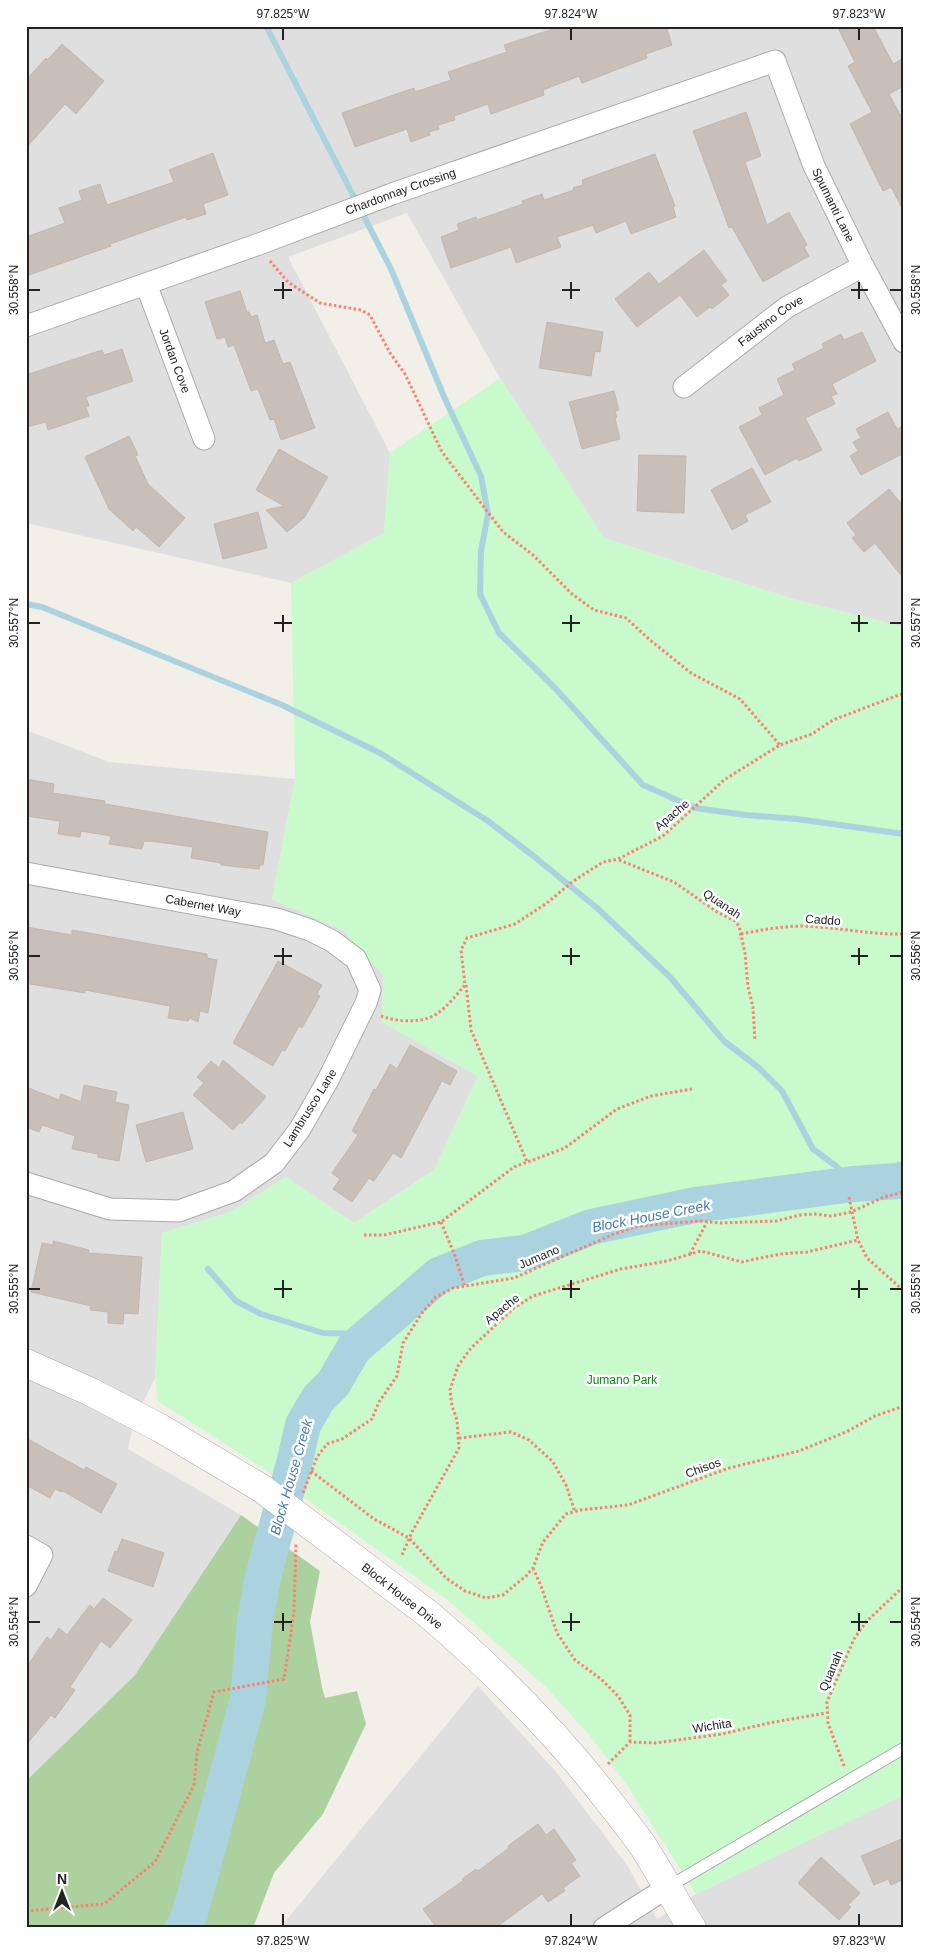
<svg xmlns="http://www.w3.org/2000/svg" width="930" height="1954" viewBox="0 0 930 1954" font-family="Helvetica,sans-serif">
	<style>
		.residential { fill: #e0dfdf }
		.forest { fill: #add19e }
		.park { fill: #c8facc }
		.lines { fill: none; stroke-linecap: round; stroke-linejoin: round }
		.stream { stroke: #aad3df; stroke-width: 6 }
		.river { stroke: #aad3df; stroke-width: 36 }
		.building { fill: #c7bfb8; stroke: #c4b6ab }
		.service-casing { stroke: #a9a9a9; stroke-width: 13 }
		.minor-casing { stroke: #a9a9a9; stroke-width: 23 }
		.tertiary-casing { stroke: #a9a9a9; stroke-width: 29 }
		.path { stroke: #fa8072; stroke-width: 3; stroke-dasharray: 2.5 2.5; stroke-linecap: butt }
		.service { stroke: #fff; stroke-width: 11 }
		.minor { stroke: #fff; stroke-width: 21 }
		.tertiary { stroke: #fff; stroke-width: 28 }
		.tertiary-bridge-casing { stroke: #a9a9a9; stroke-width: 29; stroke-linecap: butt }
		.tertiary-bridge { stroke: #fff; stroke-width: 28 }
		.ticks { fill: none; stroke: #222; stroke-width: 2 }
		.labels { text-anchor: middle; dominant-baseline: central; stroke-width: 5; stroke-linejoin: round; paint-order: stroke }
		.street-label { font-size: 12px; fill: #222; stroke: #fff }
		.park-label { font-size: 12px; fill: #0c8416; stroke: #fff }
		.water-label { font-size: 14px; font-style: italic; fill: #4a7aab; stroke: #fff }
		.neatline { fill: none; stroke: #222; stroke-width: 2 }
		.ticks-label { font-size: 12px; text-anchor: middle; fill: #222 }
	</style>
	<rect width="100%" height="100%" fill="#f2efe9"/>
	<path class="residential" d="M26,26H904V627L796,600L604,538L500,378L407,213L288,257L390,453L384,533L291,583L26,523Z
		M26,730L109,762L295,779L272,899L344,931L383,975L382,1022L478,1076L434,1170L354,1223L286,1177L230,1212L162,1233L155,1378L133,1423L128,1449L241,1515L135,1675L26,1781Z
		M478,1686L556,1772L627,1865L657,1919L696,1894L904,1795V1928H280Z"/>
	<path class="forest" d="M241,1515L320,1571L310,1622L322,1687L325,1698L357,1691L366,1724L323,1814L274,1873L253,1928H26V1781L135,1675Z"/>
	<path class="park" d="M500,378L604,538L796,600L904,627V1795L696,1894L627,1785L590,1736L546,1687L449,1601L264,1469L158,1401L155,1378L162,1233L230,1212L286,1177L354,1223L434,1170L478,1076L382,1022L383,975L344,931L272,899L295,779L291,583L384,533L390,453Z"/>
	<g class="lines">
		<path class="stream" d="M266,26L391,269L445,399L481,476L488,514L481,551L480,594L499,633L555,688L643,785L695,808L746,815L797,819L904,834
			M26,604L42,607L282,705L380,753L488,821L531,854L597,908L670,977L724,1041L759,1068L782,1091L813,1149L836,1166L853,1184
			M208,1269L236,1301L261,1314L323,1333L371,1334"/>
		<path class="river" d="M183,1928L189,1917L248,1699L255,1621L263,1577L295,1460L303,1425L318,1399L333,1384L354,1348L439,1275L482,1258L525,1253L591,1227L695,1205L853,1184L898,1181L904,1179"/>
	</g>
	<path class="building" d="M562,26H666L672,45L646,54L647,58L582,83L579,76L543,90L544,95L491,114L488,104L454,116L455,120L438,125L439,129L429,132L430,135L411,142L407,129L355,147L342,113L414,88L415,92L451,80L448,72L507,52L504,45Z
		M837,26H873L893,64L904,58V86L889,94L904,122V212L891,187L883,191L850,124L872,112L848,66L855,62Z
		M62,44L104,81L76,114L65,104L26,148V80L46,58L47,60Z
		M746,112L761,156L745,162L767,225L789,212L807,245L804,247L809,256L763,282L732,227L729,228L693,131Z
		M213,153L228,195L203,204L206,214L187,220L186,217L110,244L111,246L26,276V237L65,223L59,208L82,200L79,191L100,184L107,205L174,182L169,170Z
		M655,154L675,206L673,207L676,217L631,234L626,221L596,233L593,225L557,237L561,247L516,263L511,247L451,268L441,237L459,230L457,224L476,217L477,220L523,204L522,201L542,194L544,200L574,190L573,188L583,185L582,180Z
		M704,250L727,281L721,285L729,295L712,309L710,307L697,317L680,295L637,327L615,299L649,272L659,284Z
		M240,291L247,312H249L251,317L257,315L265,343L274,340L283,364L290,362L315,428L281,440L274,419L270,420L258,389L251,391L234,345L228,347L225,337L217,339L205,302Z
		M547,322L603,332L600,352L595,351L591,376L539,368Z
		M862,332L876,361L832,384L837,394L831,396L835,404L805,418L822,450L799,461L797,458L765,475L739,427L762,415L759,408L784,395L777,379L795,370L792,364L824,348L822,344L841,334L844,340Z
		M122,349L133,381L86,397L89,406L86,407L89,416L48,430L46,422L26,427V375L102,350L104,355Z
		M614,391L619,410L615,411L617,417L615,418L620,439L582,449L569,402Z
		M888,412L897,429L904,426V453L861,475L850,456L858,451L853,442L861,438L856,429Z
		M129,436L138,455L135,456L148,484L185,518L159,547L136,527L133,531L109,509L85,457Z
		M279,449L328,477L304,518L287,532L266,510L284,506L256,490Z
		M639,455L686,456L684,513L637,511Z
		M752,468L771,502L745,515L748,521L732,530L711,490Z
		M889,489L904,507V579L875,543L864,552L852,538L856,535L847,523Z
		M258,512L267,548L223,559L214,524Z
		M26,779L54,784L53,793L105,801V804L268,832L263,865H260L259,869L221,865V863L191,858L193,847L158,842L144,841L142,849L109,844L111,836L81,831L80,837L58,834L60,821L26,816Z
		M26,927L72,935V930L207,954V958L217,960L208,1013L200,1011L198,1022L190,1018L188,1021L168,1018L170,1006L85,990V993L30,984V979L26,978Z
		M278,961L322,985L317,994L320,996L302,1028L299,1026L285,1051L282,1050L273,1066L233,1043Z
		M410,1045L457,1071L450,1085L442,1081L401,1158L393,1153L374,1181L369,1178L352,1202L333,1189L340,1179L332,1173L358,1135L352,1131L374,1089L376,1090L390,1064L397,1069Z
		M223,1060L266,1097L242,1124L240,1122L233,1130L193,1095L204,1083L197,1077L211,1061L219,1068Z
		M84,1085L117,1092L115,1102L129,1105L119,1161L98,1157V1154L72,1149L75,1136L42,1125L39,1132L26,1127V1087L59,1100L61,1094L81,1102Z
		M183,1112L193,1149L146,1162L136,1125Z
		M53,1241L89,1250L88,1253L142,1257L138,1314L124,1313L123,1324L108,1323V1312L90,1310L91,1306L31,1292L42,1243L53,1245Z
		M26,1438L84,1470L86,1467L117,1484L101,1513L63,1491L62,1492L55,1489L50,1498L26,1485Z
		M122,1539L164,1553L153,1587L108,1571L115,1551L117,1552Z
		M103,1598L132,1620L110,1648L101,1641L70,1687L75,1690L55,1718L51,1715L26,1745V1668L47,1637L51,1640L59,1628L67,1635L90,1605L94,1609Z
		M538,1824L546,1835L554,1829L576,1860L571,1863L580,1876L563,1888L565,1891L548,1902L542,1894L495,1928H437L423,1909L464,1880L462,1879L476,1869L478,1871L509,1848L508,1846Z
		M904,1838V1879L891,1885L888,1879L874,1885L861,1856Z
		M821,1857L860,1893L848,1905L851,1907L839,1920L798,1883Z"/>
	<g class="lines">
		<defs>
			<path id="service" d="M668,1887L904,1748"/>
			<g id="minor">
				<path id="s1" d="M146,284L204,439"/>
				<path id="s2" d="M26,326L259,244L392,194L775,61L814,166L863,266L904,342"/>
				<path id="s3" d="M684,387L787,307L863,266"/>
				<path id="s4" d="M26,873L277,919L310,930L332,941L356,959L370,990L366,1003L328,1080L300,1129L274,1163L234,1191L179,1211L110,1209L26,1183"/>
				<path d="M26,1546L42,1555L26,1586"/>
				<path d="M604,1928L668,1887"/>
			</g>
			<path id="tertiary" d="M26,1363L91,1392L160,1428L261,1488
				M427,1613C495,1671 557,1733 611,1804C622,1818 633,1832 643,1846C660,1873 675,1901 692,1928"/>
		</defs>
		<use href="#service" class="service-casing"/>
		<use href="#minor" class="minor-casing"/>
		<use href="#tertiary" class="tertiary-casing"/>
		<path class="path" d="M270,261L288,282L320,303L361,310L370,315L390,353L405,374L442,452L503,532L533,555L572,594L594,610L626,618L650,640L691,673L740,699L780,745
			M619,860L674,882L717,912L735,921L739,926L745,953L748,987L753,1007L755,1041
			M741,934C766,929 793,924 818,927C847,929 875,935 904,934
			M466,985L471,1030L527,1162
			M381,1016C398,1022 423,1024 438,1013C448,1006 457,994 465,985L461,950L467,938L515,924L547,903L572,882L603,862L618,859L663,836L724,780L780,745L812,734L833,720L904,693
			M849,1197L858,1240L867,1258L904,1291
			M441,1222L455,1256L465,1287
			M364,1235H384L441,1222L514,1167L565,1148L617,1109L651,1096L692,1089
			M690,1254L707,1222
			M459,1438L511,1432L529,1440L553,1462L566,1485L575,1512
			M311,1471L374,1519L409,1538L446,1578L465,1591L486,1598L503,1595L527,1575L533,1568L543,1542L566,1514L580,1510L628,1505L729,1468L799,1451L846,1432L875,1416L904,1406
			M303,1493L317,1457L327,1444L342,1439L372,1419L379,1402L397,1376L403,1343L422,1313L436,1297L453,1288L514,1278L614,1234L639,1226L699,1221L720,1223L776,1221L800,1215L815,1214L831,1216L851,1212L884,1197L904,1192
			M402,1555L412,1532L459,1448L457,1420L452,1406L450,1390L458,1366L471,1348L514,1308L533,1296L621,1269L667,1261L701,1251L742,1262L780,1254L807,1252L858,1240
			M533,1568L541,1586L557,1633L575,1660L601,1679L618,1696L630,1715V1742
			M608,1764L630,1742L655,1743L722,1734L769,1723L826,1713
			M844,1766L828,1723L827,1702L854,1639L866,1622L904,1586
			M26,1911L104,1904L155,1862L194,1785L197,1752L214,1692L284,1679L294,1612L296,1543"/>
		<use href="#service" class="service"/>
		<use href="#minor" class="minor"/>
		<use href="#tertiary" class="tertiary"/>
		<defs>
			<path id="tertiary-bridge" d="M261,1488L427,1613"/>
		</defs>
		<use href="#tertiary-bridge" class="tertiary-bridge-casing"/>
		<use href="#tertiary-bridge" class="tertiary-bridge"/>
	</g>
	<path class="ticks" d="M283,28V40M571,28V40M859,28V40M283,282V299M571,282V299M859,282V299M28,290H40M274,290H292M562,290H580M851,290H868M890,290H902M283,615V632M571,615V632M859,615V632M28,623H40M274,623H292M562,623H580M851,623H868M890,623H902M283,948V965M571,948V965M859,948V965M28,956H40M274,956H292M562,956H580M851,956H868M890,956H902M283,1280V1298M571,1280V1298M859,1280V1298M28,1289H40M274,1289H292M562,1289H580M851,1289H868M890,1289H902M283,1613V1631M571,1613V1631M859,1613V1631M28,1622H40M274,1622H292M562,1622H580M851,1622H868M890,1622H902M283,1914V1926M571,1914V1926M859,1914V1926"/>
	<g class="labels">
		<g class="street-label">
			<text stroke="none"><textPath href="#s2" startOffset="398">Chardonnay Crossing</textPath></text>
			<text stroke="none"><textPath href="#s2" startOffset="950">Spumanti Lane</textPath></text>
			<text stroke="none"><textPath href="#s3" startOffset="109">Faustino Cove</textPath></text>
			<text stroke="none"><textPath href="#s1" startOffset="82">Jordan Cove</textPath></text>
			<text transform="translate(672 815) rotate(-40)">Apache</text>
			<text transform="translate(722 904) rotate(34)">Quanah</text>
			<text stroke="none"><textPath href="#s4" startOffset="180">Cabernet Way</textPath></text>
			<text transform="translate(823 920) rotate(4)">Caddo</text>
			<text transform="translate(310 1108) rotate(-58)">Lambrusco Lane</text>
			<text transform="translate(539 1257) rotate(-23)">Jumano</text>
			<text transform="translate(502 1309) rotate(-39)">Apache</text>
			<text transform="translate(703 1468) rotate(-20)">Chisos</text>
			<text transform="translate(402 1596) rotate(38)">Block House Drive</text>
			<text transform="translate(831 1671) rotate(-67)">Quanah</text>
			<text transform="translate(712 1726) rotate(-9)">Wichita</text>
		</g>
		<g class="park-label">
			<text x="622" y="1380">Jumano Park</text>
		</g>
		<g class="water-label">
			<text transform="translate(651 1216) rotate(-11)">Block House Creek</text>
			<text transform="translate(291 1477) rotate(-74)">Block House Creek</text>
		</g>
	</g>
	<rect width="930" height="1954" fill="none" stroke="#ffffff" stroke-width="55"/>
	<g transform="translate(62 1892)" stroke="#ffffff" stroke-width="4" paint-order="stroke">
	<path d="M0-4L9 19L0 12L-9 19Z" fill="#222222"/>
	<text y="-8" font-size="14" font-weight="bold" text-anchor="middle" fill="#222222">N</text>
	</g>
	<rect x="28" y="28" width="874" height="1898" class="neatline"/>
	<g class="ticks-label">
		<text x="283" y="18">97.825°W</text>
		<text x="571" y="18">97.824°W</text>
		<text x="859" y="18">97.823°W</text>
		<text transform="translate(14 290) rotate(-90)" y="4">30.558°N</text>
		<text transform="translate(916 290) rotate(-90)" y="4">30.558°N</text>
		<text transform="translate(14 623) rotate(-90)" y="4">30.557°N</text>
		<text transform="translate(916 623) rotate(-90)" y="4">30.557°N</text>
		<text transform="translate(14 956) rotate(-90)" y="4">30.556°N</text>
		<text transform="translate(916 956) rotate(-90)" y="4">30.556°N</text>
		<text transform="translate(14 1289) rotate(-90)" y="4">30.555°N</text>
		<text transform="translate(916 1289) rotate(-90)" y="4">30.555°N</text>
		<text transform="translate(14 1622) rotate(-90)" y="4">30.554°N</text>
		<text transform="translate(916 1622) rotate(-90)" y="4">30.554°N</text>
		<text x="283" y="1945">97.825°W</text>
		<text x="571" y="1945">97.824°W</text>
		<text x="859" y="1945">97.823°W</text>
	</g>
</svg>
